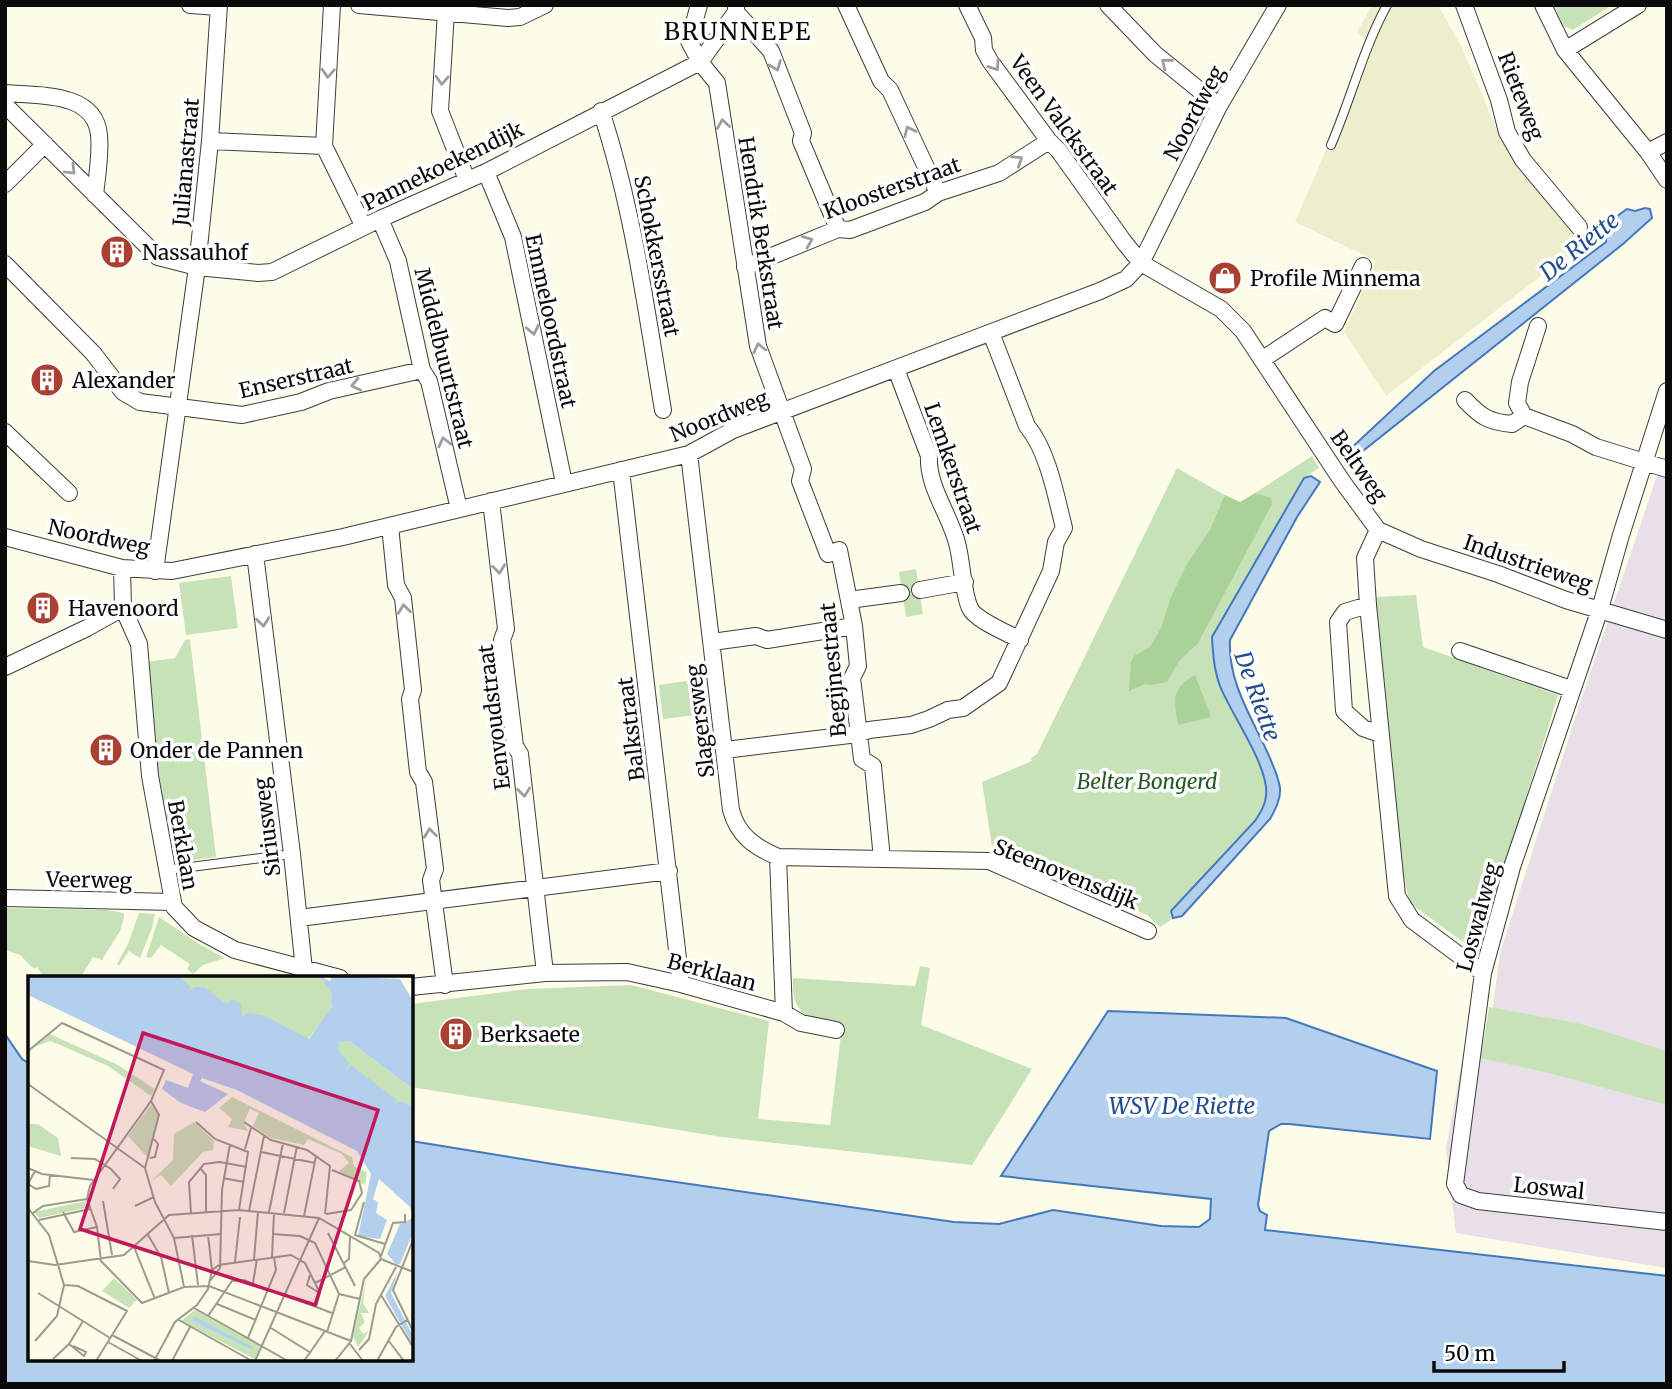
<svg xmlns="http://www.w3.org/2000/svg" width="1672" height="1389" viewBox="0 0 1672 1389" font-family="Merriweather,serif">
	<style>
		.industrial { fill: #e8dfe8 }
		.farmland { fill: #edefcc }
		.green { fill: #c7e2b7 }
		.forest { fill: #a9d198 }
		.water { fill: #b3cfee; stroke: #4378bd; stroke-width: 2 }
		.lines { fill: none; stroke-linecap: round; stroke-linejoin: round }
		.lane-casing { stroke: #3d3d3d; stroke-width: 10 }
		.street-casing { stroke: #3d3d3d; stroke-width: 18 }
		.lane { stroke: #fff; stroke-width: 8 }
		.street { stroke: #fff; stroke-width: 16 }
		.oneway { stroke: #9d9d9d }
		.labels { text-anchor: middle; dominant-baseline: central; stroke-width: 7; stroke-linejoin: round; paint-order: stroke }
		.street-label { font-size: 21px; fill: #0a0a0a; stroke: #fff }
		.poi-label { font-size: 21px; fill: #0a0a0a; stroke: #fff; text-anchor: start }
		.park-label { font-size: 21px; font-style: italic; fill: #255922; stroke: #fff }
		.water-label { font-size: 23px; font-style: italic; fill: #224d8d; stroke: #fff }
		.quarter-label { font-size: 24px; letter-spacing: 2px; fill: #0a0a0a; stroke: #fff }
		.inset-road { fill: none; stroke: #9c9b90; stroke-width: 2 }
		.view { fill: #c2185b; fill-opacity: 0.15; stroke: #c2185b; stroke-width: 3.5 }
		.inset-edge { fill: none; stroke: #0a0a0a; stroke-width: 3.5 }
	</style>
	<rect width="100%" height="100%" fill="#fdfce9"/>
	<path class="industrial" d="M1658,473L1667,475V1268L1456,1233L1446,1148L1466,1040L1489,1037L1500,953L1581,700Z"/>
	<path class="farmland" d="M1372,5H1438L1462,48L1501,139L1522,170L1573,232L1579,246L1386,396L1344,332L1376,261L1295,222L1329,143L1330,133L1366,40L1357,32Z"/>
	<path class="green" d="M1554,5H1612L1573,30L1563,26Z
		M1312,456L1319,468L1304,478L1212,637L1220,686L1263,773L1267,793L1265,806L1255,821L1171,911L1173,918L1160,927L1147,915L1023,861L1024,856L992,846L982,782L1032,761L1031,758L1037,754L1177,468L1225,495L1224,498L1239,507L1259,495L1255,493Z
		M916,569L923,614L906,617L899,572Z
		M231,576L238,628L186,635L179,583Z
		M1416,595L1423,647L1558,695L1478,953L1410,903L1403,875L1373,597Z
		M190,639L216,857L178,862L177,855L170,856L155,771L147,662L175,658L185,640Z
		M700,679L705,714L663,719L659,685Z
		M5,908L108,910L124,913V918L120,931L102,960L93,957L80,978H39L41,973L37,967L34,969L20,955L5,950Z
		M139,913L155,914L152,928L140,958L129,951L119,966L117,964L128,944Z
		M159,917L199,944L225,958L203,965L193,974L187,969L190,964L161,945L151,958L146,957Z
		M920,966L930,968L921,1025L1032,1069L972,1165L722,1137L411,1087V1004L528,989L631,985L769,1021L758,1119L830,1125L842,1027C809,1019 791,1016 793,978L915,986Z
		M1489,1007L1581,1024L1667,1051V1105L1553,1074L1481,1058Z"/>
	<path class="forest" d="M1255,493L1271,498L1272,504L1198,643L1179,661L1167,682L1150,685L1145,684L1129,691L1131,662L1134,656L1150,647L1161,628L1171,597L1187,564L1210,530L1225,495L1240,502Z
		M1195,675L1211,717L1178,725C1174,700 1171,688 1195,675Z"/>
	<path class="water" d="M1645,208L1650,209L1652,218L1623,244L1354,458L1349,456L1348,451L1434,371L1606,242V234L1611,230L1609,222L1627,209L1635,211Z
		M1311,476L1320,482L1297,517L1230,640C1228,680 1249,713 1265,747C1271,761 1278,774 1280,788C1281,799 1275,810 1270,819L1182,916L1173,918L1171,911L1255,821C1260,813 1265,806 1266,796C1270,768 1231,714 1220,686C1214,670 1213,654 1212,637L1304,478Z
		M1108,1011L1286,1018L1437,1071L1430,1139L1289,1124H1281L1269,1131L1258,1205L1260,1211L1267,1215L1265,1230L1667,1276V1384H5V1034L22,1059L30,1064V1359H411V1141L565,1166L954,1222L999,1224L1053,1210L1161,1226L1199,1227L1210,1219L1211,1199L1001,1176Z"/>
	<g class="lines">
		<defs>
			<path id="lane" d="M1331,145C1351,99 1363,49 1387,5
				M167,870L292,854"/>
			<path id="street" d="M190,5L219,7
				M332,5L324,146L364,227
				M359,5L508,18L520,17L545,5
				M699,5L689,41L700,62L717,83L758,346L803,469L800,481L828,554L839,550L854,626L858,666L852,678L862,759L873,766L882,859
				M846,5L881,81L890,90L938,193
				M967,5L983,38L984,50L990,61L1049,141L1059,151L1124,242L1141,263L1221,309L1243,331L1342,481L1378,530
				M1108,5L1155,54L1219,106
				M1464,5L1499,100L1507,132L1523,160L1579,227
				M1543,5L1565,50L1648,152L1667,180
				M446,11L440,111L467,180
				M736,12L771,51L803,133L801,141L838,229
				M1565,50L1638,5
				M5,93C37,96 95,91 99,135C101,154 97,176 95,195
				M5,105L158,257L197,267L258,273L272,272L380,219L486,172L700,62L736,12V5
				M601,111C633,208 646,309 663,410
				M210,141L324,146
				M1648,152L1667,142
				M486,172L513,237L564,483
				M5,184L45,144
				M380,219L398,261L422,370L429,381L459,509
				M5,264L93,353L123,392L140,402L242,415L301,402L329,391L422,370
				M745,267L838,229L850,230L925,202L938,193L999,173L1049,141
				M1538,326L1520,382L1517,403L1524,416L1572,434L1596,447L1667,469
				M1263,359L1325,318L1335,324L1363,266
				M896,369L929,456C927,486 950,515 957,543C962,560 963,595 970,608C975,620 1008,633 1020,640
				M1667,391L1621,535L1600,609L1512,867L1483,973L1455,1184L1461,1195L1478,1201L1667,1222
				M1465,400C1481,417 1489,422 1512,424L1524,416
				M5,432L69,493
				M689,454L731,810C738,836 755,847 778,857L989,861L1148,931
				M621,470L681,984
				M491,501L506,629L502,640L515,746L520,754L545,973
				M390,526L396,585L403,598L413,690L410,699L418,772L424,782L435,869L431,880L445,985
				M1378,530L1365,558L1368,605L1397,896L1412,920L1483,973
				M1378,530L1421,549L1498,574L1566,600L1667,630
				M5,537L122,568L172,571L343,537L689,454L733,430L1100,291L1126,279L1141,263L1219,106L1278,5
				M255,554L292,854L304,970
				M155,571L197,267L210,141L219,5
				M920,590L965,582
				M849,600L901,593
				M1368,605L1345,612L1338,622L1344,711L1363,728L1380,734
				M123,608L139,644L150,776L174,907L194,928L235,950L340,978
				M712,642L756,636L767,640L854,626
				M1460,651L1571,689
				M5,667L87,628L123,608L122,568
				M725,750L858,734L869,730L911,725L929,719L948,710L963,708L999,683L1051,571L1056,542L1064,528C1056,496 1048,451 1027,426L991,333
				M778,857L784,1013
				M5,898L172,902
				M299,918L669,871
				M411,987L545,973L627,972L681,984L784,1013L801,1023L836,1030"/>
		</defs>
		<use href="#lane" class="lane-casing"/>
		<use href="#street" class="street-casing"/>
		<use href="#lane" class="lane"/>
		<use href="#street" class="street"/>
	</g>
	<defs><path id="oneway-chevron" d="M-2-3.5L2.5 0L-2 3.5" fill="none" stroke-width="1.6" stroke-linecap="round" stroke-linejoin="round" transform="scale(1.75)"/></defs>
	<g class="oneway">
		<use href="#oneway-chevron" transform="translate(1166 63) rotate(-141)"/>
		<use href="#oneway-chevron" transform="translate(776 66) rotate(68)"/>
		<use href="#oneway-chevron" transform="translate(995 66) rotate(55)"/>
		<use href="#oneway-chevron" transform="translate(328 73) rotate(93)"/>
		<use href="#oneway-chevron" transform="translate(442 80) rotate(93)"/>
		<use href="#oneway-chevron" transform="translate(723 124) rotate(-99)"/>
		<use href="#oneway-chevron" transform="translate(909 131) rotate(-115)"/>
		<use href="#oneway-chevron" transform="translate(1018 160) rotate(-33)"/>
		<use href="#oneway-chevron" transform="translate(71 170) rotate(45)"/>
		<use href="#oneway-chevron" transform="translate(808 241) rotate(-22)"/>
		<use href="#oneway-chevron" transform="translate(533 330) rotate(78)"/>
		<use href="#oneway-chevron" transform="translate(759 348) rotate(-103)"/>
		<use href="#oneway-chevron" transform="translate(356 385) rotate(167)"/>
		<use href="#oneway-chevron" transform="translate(444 442) rotate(-103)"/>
		<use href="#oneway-chevron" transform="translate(499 569) rotate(83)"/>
		<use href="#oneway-chevron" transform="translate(404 609) rotate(-97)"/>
		<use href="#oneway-chevron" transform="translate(263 622) rotate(83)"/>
		<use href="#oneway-chevron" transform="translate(524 792) rotate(84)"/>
		<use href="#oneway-chevron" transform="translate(430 833) rotate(-97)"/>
	</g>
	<defs>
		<symbol id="building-disc" viewBox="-11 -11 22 22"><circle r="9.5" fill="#aa4032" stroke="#fff"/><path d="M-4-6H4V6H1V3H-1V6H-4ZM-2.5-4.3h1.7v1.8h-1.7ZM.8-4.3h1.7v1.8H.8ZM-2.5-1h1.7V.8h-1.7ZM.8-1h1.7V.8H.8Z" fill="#fff"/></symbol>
		<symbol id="shop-disc" viewBox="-11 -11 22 22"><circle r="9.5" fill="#aa4032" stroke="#fff"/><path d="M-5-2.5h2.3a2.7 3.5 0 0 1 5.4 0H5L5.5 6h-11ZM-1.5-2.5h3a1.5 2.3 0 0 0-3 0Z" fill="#fff"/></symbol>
	</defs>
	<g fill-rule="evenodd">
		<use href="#building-disc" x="98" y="233" width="38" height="38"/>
		<use href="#shop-disc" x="1206" y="259" width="38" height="38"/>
		<use href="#building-disc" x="28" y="361" width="38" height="38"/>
		<use href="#building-disc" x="24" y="589" width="38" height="38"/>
		<use href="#building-disc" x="87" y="731" width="38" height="38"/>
		<use href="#building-disc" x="437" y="1015" width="38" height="38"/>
	</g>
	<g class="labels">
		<g class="street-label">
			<text transform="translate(1521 96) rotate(69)">Rieteweg</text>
			<text transform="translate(1194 113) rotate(-62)">Noordweg</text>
			<text transform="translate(1064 125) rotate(54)">Veen Valckstraat</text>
			<text transform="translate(186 162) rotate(-85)">Julianastraat</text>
			<text transform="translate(443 166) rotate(-26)">Pannekoekendijk</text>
			<text transform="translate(892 188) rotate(-20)">Kloosterstraat</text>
			<text transform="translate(761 233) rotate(81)">Hendrik Berkstraat</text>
			<text transform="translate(657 256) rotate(79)">Schokkersstraat</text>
			<text transform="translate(551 321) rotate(78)">Emmeloordstraat</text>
			<text transform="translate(444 358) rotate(76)">Middelbuurtstraat</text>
			<text transform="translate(296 378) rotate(-13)">Enserstraat</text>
			<text transform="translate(719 416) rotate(-22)">Noordweg</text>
			<text transform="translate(1359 466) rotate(55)">Beltweg</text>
			<text transform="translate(953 468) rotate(71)">Lemkerstraat</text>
			<text transform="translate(99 537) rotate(12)">Noordweg</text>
			<text transform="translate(1528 563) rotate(19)">Industrieweg</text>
			<text transform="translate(833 670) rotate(-95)">Begijnestraat</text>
			<text transform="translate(494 717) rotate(-97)">Eenvoudstraat</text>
			<text transform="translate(700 721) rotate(-97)">Slagersweg</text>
			<text transform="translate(631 729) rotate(-97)">Balkstraat</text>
			<text transform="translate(267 827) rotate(-97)">Siriusweg</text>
			<text transform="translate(183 845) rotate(80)">Berklaan</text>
			<text transform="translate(1066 874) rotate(22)">Steenovensdijk</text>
			<text transform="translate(89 880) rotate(1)">Veerweg</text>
			<text transform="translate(1478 917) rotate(-75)">Loswalweg</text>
			<text transform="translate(712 972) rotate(15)">Berklaan</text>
			<text transform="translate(1549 1188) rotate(6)">Loswal</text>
		</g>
		<g class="poi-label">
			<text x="142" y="252">Nassauhof</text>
			<text x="1250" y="278">Profile Minnema</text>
			<text x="72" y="380">Alexander</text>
			<text x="68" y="608">Havenoord</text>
			<text x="130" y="750">Onder de Pannen</text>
			<text x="480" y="1034">Berksaete</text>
		</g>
		<g class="park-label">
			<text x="1147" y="781">Belter Bongerd</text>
		</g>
		<g class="water-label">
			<text transform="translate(1579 246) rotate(-39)">De Riette</text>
			<text transform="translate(1258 696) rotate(70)">De Riette</text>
			<text x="1182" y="1105">WSV De Riette</text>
		</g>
		<g class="quarter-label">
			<text x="738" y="31">BRUNNEPE</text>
		</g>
	</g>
	<g transform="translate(28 976)">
		<rect width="385" height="385" fill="#fdfce9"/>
		<path d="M119,0H293L306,16L303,35L280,63L252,51L249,57ZM22,58L90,89L127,113L123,120L80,90L30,68L22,65L3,72ZM312,65H321L385,113V144L317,93L320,87L309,76ZM204,121L324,181L326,191L339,196L337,209L311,195L321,187L314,178L280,163L276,169L243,162L225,150L231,137L222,133L216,146L220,155L200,151L204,143L191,132ZM123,128L130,138L121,183L100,160ZM166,146L186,165L185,174L175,176L143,210L133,199L123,205L145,184L146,158ZM0,148H10L30,162L33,180L0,170ZM58,225L57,232L11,242L6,236ZM86,302L109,324L101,332L74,315ZM338,305L335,327L341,337H333L337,346L331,352L335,358L341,355L330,371L325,360ZM167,334L232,370L227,383L153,345Z" fill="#c7e2b7"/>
		<path d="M0,0H151L162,10L160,17L167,11H176L198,28L204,23L213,28L214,41L220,37L237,40L281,63L304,31L303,15L291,0L302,5L304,0L372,3L385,25V113L321,65H312L310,74L321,87L317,96L323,89L369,124L366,129L372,125L385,131V239L382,231L351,203L345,223L350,226L348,237L359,244L352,263L330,260L343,198L329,175L209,114L174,102L172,105L200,118L177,136L153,127L134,113L138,104L160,112L165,98L0,19ZM385,242V257L372,288H368L359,278L372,248ZM370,295L363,317L385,360V369L357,320ZM166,340L224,371L225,374L165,345Z" fill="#b3cfee"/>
		<path class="inset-road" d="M0,75L34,47L136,94L123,125L62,210L59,223L69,251L73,285L114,327L156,311L181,310L323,365M0,108L117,192M123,125L131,139L117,192L127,226L146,262L156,311M168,146L187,163L220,176L211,234M216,146L243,164L279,174L302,190L297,238M217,173L223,152M233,176L287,187M43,182L67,183L83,193L92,203L85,213M122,182L127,181L130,168L126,163M0,192L14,198L66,204M173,193L178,199V236M7,195L0,208L8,213L21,210L22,199M195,202L216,206M75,225L84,279M336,226L327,259L357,268M107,230L126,221M0,232L21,259L36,309L29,340L7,365M221,235L236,160M35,236L46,256L69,251M241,236L255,167M5,237L15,230L59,223M163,237L161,206L176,188L192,186L219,191M256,237L269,170M298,238L323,234L334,217L331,205L304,194M276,240L288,180M11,244L62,233M300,257L327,310M244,258L272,260L287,267L311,318M120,259L133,281L141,317M164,259L170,309M180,259L184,294M146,262L194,258M385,264L365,314L385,355M106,271L127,323M353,280L365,247L377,246V238M244,281L246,237M226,283L230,236M353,283L385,296M0,285L27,289L96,279L141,239L211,234L291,242L351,277L353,283M207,286L212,241M316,287L321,283L322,261M191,289L263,279L277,287L292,317L288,331M282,299L279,309L290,316M182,305L192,292L194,214L202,168M225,307L229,283M287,307L318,291M36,309L50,310L99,335L68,385M10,317L82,362M311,318L332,323M257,319L304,337M353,319L385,371M189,328L228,344M166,332L260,385M180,340L204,305L216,304L240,314M149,343L224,385M243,352L283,377M299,356L311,318M84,359L133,385M220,362L248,294L246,281M360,364L376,385M80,366L114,385M41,368L56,380L58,376L45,370M322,368L335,385M331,374L341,363L348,328L368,291M25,383L41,368L55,345M126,385L147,346L169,329L180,313L184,294L191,289M144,385L162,351M227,385L291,242M276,385L297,355M307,385L323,365L336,303L353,283M349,385L368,351L379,344"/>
		<path class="view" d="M115,57L350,134L287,329L52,253Z"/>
		<rect width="385" height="385" class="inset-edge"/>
	</g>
	<rect width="1672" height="1389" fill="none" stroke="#0a0a0a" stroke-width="14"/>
	<path d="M1434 1361v10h130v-10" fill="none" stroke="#0a0a0a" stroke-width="3.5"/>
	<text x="1444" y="1361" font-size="21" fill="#0a0a0a" stroke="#ffffff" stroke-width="5" paint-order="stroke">50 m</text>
</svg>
